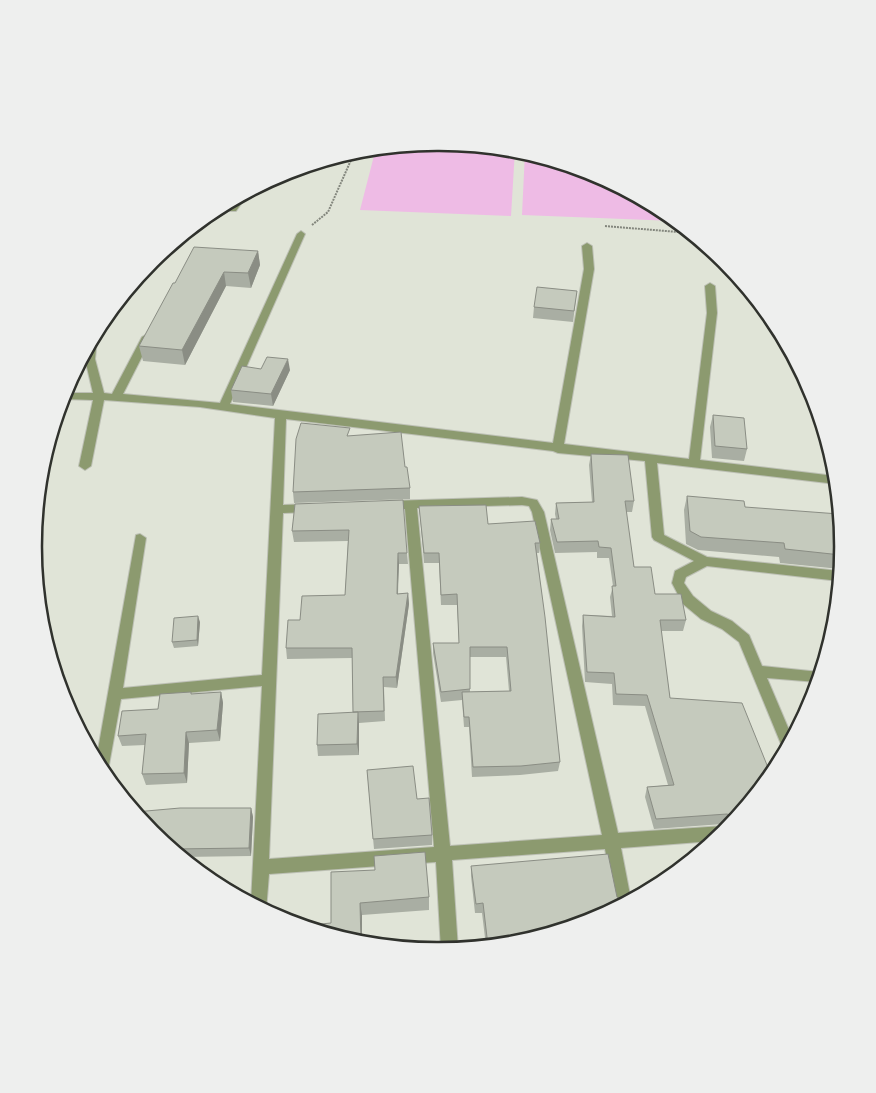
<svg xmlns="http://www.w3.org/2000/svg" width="876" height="1093" viewBox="0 0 876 1093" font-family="Jost,sans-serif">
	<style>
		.green { fill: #eebbe5 }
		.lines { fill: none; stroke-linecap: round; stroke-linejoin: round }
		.minor-casing { stroke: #bdc0b5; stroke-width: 2 }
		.path { stroke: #83867d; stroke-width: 2; stroke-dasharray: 2 1; stroke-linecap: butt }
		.minor { fill: #8c9a6f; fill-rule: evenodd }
		.wall { fill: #a9aea3; fill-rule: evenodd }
		.shaded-wall { fill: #8a8d84 }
		.building { fill: #c5cabd; stroke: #8a8d84 }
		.rim { fill: none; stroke: #30322d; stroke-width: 2.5 }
	</style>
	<rect width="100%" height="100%" fill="#e0e4d7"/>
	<path class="green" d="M438,142L515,150L511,216L360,210L376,148Z
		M525,152L593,173L663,211L675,221L522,215Z"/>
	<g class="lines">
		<defs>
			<path id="minor" d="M247,192L248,194L236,211H213L221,206H231L237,198Z
				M301,231L305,234L230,404L553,443L584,269L582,246L587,243L592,246L594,269L564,444L689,459L707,313L705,286L710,283L715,286L717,313L700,460L835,476L836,484L657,463L664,535L707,557L840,571L839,581L707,566L686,577L684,583L693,596L711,611L732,621L749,635L762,666L820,672L817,682L767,678L792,737L786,749L781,744L739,642L722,629L701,619L683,604L672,583L675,571L694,561L654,540L652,537L645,461L558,453L553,451L286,419L283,505L311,504L317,508L311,512L283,513L269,859L434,847L405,509H388L382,505L388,501L522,497L537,500L544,512L618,833L723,826L728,828L713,841L621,848L631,900L616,907L605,849L452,860L458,949L441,950L436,862L269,874L266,911L251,903L262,686L121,699L107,776L102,771L96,761L136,535L140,534L146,538L123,688L262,675L275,418L200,407L104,400L91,466L85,470L79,466L93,400L62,399L64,393H93L85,359L86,352L94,337L97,340L95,359L104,393L112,394L142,337L147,334L152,337L123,394L220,403L297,234ZM522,505L529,506L532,512L602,835L450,846L417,508Z"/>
		</defs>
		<use href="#minor" class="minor-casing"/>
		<path class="path" d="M312,225L328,212L355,151
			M605,226L690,233"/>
		<use href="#minor" class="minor"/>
	</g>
	<path class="wall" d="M258,251L260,265L251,288L226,286L185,365L143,361L139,346L175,283Z
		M577,291L573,322L533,318L534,307Z
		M261,369L290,370L273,406L233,402L231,390Z
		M713,415L747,449L744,461L712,458L710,427Z
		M350,436L405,467L410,488V499L294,503L293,492Z
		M591,454L634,501L632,512H626L634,567L655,594L686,620L683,631H661L670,698L771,775L724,833L719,837L721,830L726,825L723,824L654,829L645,797L647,787L668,785L645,706L613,705L612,684L585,682L582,626L583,615L612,616L610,597L613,586L609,558H597V552L555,553L550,530L551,519H556L555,514L556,503L592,502L589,465Z
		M687,496L745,507L842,546L840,569L780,563L779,557L698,550L686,544L684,510Z
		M295,504L407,553L408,564H399L398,594L408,593L409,604L397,688L384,687L385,721L359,723V755L318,756L317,745L353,712L352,658L287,659L286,648L300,620L345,595L348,541L294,542L292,531Z
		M419,506L488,524L540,543L539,553H537L560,762L558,771L520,775L472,777L469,727H464L462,700L441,702L433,653V643H459L457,605H441L439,563H424L420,517ZM470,657H506L509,691L470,692Z
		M200,622L198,646L174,648L172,642Z
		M191,692V694L221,692L223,703L220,741L189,743L187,783L146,785L142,774L145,745L122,746L118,736L158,709Z
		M367,770L417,799L432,835V845L374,849Z
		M251,808L253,817L251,856L183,857L152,832Z
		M471,866L517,943L486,946L482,913H475L471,876Z
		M331,872L429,897V910L362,915L331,923Z"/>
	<path class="shaded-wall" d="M258,251L260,265L251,288L248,273Z
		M224,272L226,286L185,365L182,350Z
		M288,359L290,370L273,406L271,394Z
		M398,553L399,564L397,604V594Z
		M408,593L409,604L397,688L396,677Z
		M198,616L200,622L198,646L197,640Z
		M221,692L223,703L220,741L217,730Z
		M358,712L359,723V755L357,744Z
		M186,732L189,743L187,783L184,773Z
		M251,808L253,817L251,856L249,848Z
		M360,903L362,915V943H361Z"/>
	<path class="building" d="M194,247L258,251L248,273L224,272L182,350L139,346L173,283H175Z
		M537,287L577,291L574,311L534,307Z
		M267,357L288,359L271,394L231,390L242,366L261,369Z
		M713,415L744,418L747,449L715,446Z
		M301,423L350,428L347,436L401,432L405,467H407L410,488L293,492L296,439Z
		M591,454L628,455L634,501H625L634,567H651L655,594H681L686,620H660L670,698L742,703L771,775L722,833L721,830L734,817L727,814L656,819L647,787L674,785L647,695L616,694L614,673L587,672L583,615L615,617L612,586H616L611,548L599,547L598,541L557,542L551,519H559L556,503L594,502Z
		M687,496L744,501L745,507L839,514L842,546L841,555L785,549L784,543L701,537L690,531Z
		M403,500L407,553H398L397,594L408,593L396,677H383L384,711L353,712L352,648H286L288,620H300L302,596L345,595L349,530L292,531L295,504Z
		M486,505L488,524L535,521L540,543H535L545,617L560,762L521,766L473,767L469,717H464L462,692L511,691L507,647H470V689L441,692L433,643H459L457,594L441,595L439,553H424L419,506Z
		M198,616L197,640L172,642L174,618Z
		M191,692V694L221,692L217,730L186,732L184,773L142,774L146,734L118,736L122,711L158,709L160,694Z
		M358,712L357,744L317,745L318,714Z
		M413,766L417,799L429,798L432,835L373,839L367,770Z
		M180,808H251L249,848L172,849L152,832L135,812Z
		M425,852L429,897L360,903L361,943L311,928V925L331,923V872L375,870L374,856Z
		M608,854L617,897L620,899L624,897L626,902L592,920L517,943L488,946L483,903L476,904L471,866Z
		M242,892L241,897L232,893Z"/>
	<path d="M0 0H876V1093H0ZM437 151H439A395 395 0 0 1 834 546V547A395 395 0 0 1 439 942H437A395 395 0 0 1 42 547V546A395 395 0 0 1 437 151Z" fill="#eeefee" fill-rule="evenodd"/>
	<path class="rim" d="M437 151H439A395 395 0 0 1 834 546V547A395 395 0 0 1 439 942H437A395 395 0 0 1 42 547V546A395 395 0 0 1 437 151Z"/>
</svg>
